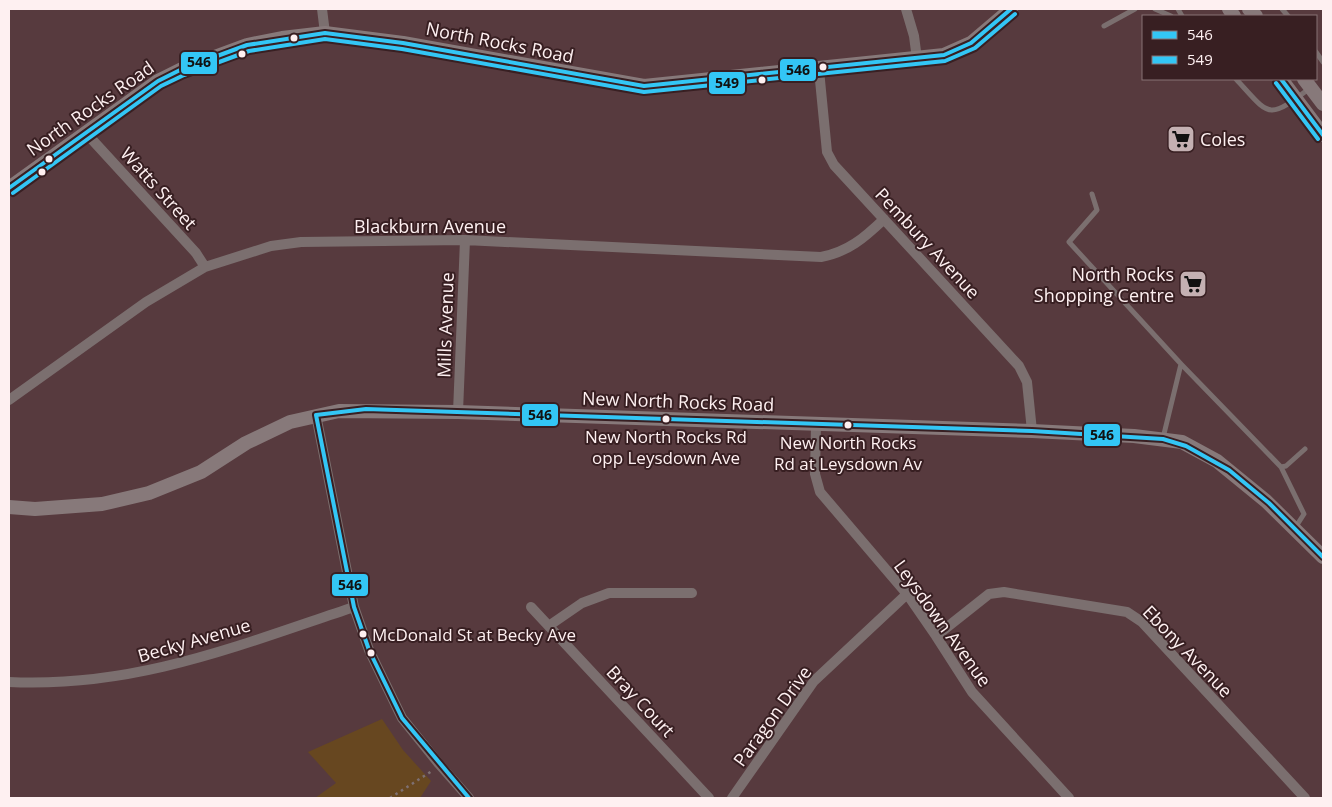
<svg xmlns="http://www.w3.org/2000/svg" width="1332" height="807" viewBox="0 0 1332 807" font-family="'Open Sans',sans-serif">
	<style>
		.green { fill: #674720 }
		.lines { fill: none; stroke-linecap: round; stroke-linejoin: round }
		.path { stroke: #7e7072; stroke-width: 2.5; stroke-dasharray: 2.5 4; stroke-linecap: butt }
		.lane { stroke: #7b6f6f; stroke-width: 5 }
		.street { stroke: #7b6f6f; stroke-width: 10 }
		.secondary { stroke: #87797a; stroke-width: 14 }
		.bus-1-casing { stroke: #381f22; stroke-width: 8 }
		.bus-2-casing { stroke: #381f22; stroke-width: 8 }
		.bus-1 { stroke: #33c6f5; stroke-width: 4 }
		.bus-2 { stroke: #33c6f5; stroke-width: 4 }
		.bus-dot { fill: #fef0f1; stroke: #381f22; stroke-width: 2 }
		.labels { text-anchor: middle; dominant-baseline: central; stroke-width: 4; stroke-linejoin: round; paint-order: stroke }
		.bus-label { font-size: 17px; fill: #fef0f1; stroke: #381f22 }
		.street-label { font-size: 18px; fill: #fef0f1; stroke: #381f22 }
		.poi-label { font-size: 18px; fill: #fef0f1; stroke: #381f22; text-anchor: start }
		.line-badge { stroke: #381f22; stroke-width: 2 }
		.pale-badge-label { font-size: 14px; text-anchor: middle; font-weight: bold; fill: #111 }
	</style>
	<rect width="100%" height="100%" fill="#573a3e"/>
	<path class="green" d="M382,719L403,750L431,781L420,798H315L336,783L308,752Z"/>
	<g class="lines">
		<path class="path" d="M390,798L432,771"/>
		<path class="lane" d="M1155,9L1171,16
			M1178,9L1182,16
			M1282,9L1288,16
			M1104,26L1135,9
			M1316,52L1323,62
			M1236,79C1270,116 1267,121 1310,88
			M1092,194L1097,210L1069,242L1181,364
			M1163,438L1181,364L1281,467L1286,466L1305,449
			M1281,467L1304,514L1295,528"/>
		<path class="street" d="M322,9L325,33
			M906,9L914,36L917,59
			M819,70L827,152L834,165L1019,366L1027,382L1032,431
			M86,133L196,253L205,267
			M9,400L146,302L205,267L271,246L301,242L465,240L821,257C848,252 864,238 884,219
			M458,412L465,240
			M316,415L354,607L369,650L402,718L439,764L469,798
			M816,424L815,474L820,492L907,594L936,636L972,692L1069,798
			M531,607L709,798
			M550,625L582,603L609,593H692
			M936,636L989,594L1004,592L1127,612L1142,622L1305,798
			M9,682C135,688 237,646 354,607
			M732,798L814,681L907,594"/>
		<path class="secondary" d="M1229,9L1234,16
			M1249,9L1256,16
			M1281,79L1323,135
			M1304,79L1323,104
			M9,188L158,81L182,69L247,45L282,38L325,33L403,43L644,86L944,55L971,43L1011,9
			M9,507L35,509L102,504L149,493L201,472L246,443L290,422L339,411L458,412L1032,431L1134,436L1182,442L1217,461L1266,501L1323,557"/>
		<defs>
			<path id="bus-1" d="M1281,79L1323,135
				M9,188L158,81L182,69L247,45L325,33L403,43L644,86L944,55L971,43L1011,9
				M316,415L366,409L1032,431L1163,439L1186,446L1229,470L1269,503L1323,557
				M316,415L354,607L369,650L402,718L469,798"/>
			<path id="bus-2" d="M1276,83L1318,139
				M13,193L161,86L184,75L249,51L325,39L402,49L644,92L945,61L975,48L1015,14"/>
		</defs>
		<use href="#bus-1" class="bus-1-casing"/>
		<use href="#bus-2" class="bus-2-casing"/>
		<use href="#bus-1" class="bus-1"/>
		<use href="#bus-2" class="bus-2"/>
	</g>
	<defs>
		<symbol id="supermarket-square" viewBox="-11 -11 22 22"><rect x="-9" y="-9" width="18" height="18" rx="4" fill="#c4b0b2" stroke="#381f22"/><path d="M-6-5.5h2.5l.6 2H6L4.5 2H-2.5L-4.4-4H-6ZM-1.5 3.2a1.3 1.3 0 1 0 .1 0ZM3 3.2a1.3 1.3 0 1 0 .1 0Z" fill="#111"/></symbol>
	</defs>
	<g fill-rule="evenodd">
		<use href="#supermarket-square" x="1165" y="123" width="32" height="32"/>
		<use href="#supermarket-square" x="1177" y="268" width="32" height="32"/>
	</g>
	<g class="bus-dot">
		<circle cx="294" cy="38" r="4.5"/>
		<circle cx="242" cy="54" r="4.5"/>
		<circle cx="823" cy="67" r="4.5"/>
		<circle cx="762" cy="80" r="4.5"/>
		<circle cx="49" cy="159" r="4.5"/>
		<circle cx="42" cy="172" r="4.5"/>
		<circle cx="666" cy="419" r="4.5"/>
		<circle cx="848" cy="425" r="4.5"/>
		<circle cx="363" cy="634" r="4.5"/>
		<circle cx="371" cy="653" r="4.5"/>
	</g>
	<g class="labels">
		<g class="bus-label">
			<text x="666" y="436">New North Rocks Rd<tspan x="666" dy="21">opp Leysdown Ave</tspan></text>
			<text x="848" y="442">New North Rocks<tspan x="848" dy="21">Rd at Leysdown Av</tspan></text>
			<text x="372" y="634" text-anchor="start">McDonald St at Becky Ave</text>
		</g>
		<g class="street-label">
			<text transform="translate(500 42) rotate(11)">North Rocks Road</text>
			<text transform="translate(90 108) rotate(-35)">North Rocks Road</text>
			<text transform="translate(159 188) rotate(48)">Watts Street</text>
			<text x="430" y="226">Blackburn Avenue</text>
			<text transform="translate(928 243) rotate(47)">Pembury Avenue</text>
			<text transform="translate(445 325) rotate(-88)">Mills Avenue</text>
			<text transform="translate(678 401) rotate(2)">New North Rocks Road</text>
			<text transform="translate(943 623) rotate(54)">Leysdown Avenue</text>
			<text transform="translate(194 640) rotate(-16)">Becky Avenue</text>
			<text transform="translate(1188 651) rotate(46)">Ebony Avenue</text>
			<text transform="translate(641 701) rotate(47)">Bray Court</text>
			<text transform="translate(772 716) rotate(-54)">Paragon Drive</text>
		</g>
		<g class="poi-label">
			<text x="1200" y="139">Coles</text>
			<text x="1174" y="274" text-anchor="end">North Rocks<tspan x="1174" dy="21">Shopping Centre</tspan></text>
		</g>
	</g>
	<g class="line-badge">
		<rect x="180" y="51" width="38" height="24" rx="5" fill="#33c6f5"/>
		<rect x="779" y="58" width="38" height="24" rx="5" fill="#33c6f5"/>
		<rect x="708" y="71" width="38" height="24" rx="5" fill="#33c6f5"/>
		<rect x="521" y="403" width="38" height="24" rx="5" fill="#33c6f5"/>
		<rect x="1083" y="423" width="38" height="24" rx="5" fill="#33c6f5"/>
		<rect x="331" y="573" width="38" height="24" rx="5" fill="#33c6f5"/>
	</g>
	<g class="pale-badge-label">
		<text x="199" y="67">546</text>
		<text x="798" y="75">546</text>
		<text x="727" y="88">549</text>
		<text x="540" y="420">546</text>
		<text x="1102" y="440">546</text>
		<text x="350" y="590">546</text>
	</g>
	<rect width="1332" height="807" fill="none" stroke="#fef0f1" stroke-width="20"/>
	<rect x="1142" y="15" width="175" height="65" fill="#381f22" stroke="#877375"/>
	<rect x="1152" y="31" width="25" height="8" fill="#33c6f5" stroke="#877375"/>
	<text x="1187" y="40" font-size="15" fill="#fef0f1">546</text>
	<rect x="1152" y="56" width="25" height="8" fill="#33c6f5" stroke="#877375"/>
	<text x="1187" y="65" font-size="15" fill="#fef0f1">549</text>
</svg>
